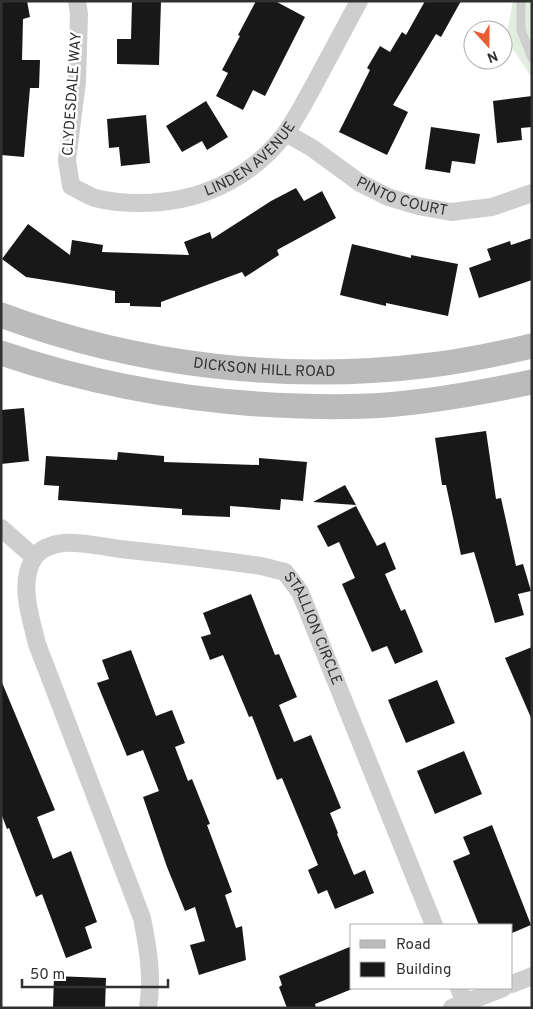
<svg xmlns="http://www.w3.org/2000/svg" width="533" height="1009" viewBox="0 0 533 1009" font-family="Overpass,sans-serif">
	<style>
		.green { fill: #e2eedf }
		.building { fill: #181818 }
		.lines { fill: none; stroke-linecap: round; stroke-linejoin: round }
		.lane { stroke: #cecece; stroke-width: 9 }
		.street { stroke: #cecece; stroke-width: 18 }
		.secondary { stroke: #bbb; stroke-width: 25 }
		.labels { text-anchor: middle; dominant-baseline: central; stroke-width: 5; stroke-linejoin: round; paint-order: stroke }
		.street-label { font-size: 15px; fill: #313131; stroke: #fff }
	</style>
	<rect width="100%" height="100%" fill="#fff"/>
	<path class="green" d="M513,1H532V78L506,39Z"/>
	<path class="building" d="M1,1H27L30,17L23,19L22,60H40L39,88H30L24,157L1,155Z
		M132,1H161L159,65L117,64V39H131Z
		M256,1H275L305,17L265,96L253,90L243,110L216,96L228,73L222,70L240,36L238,35Z
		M425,1H461L441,37L436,34L393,105L408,112L387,155L339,132L370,70L367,68L380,46L390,52L402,32L406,35Z
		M532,96V127L521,128L522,140L497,143L493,101Z
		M206,101L228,137L207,150L202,141L182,152L166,126Z
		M146,115L150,163L121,166L119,147L109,148L107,119Z
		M431,127L480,134L475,164L452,161L450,173L425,169Z
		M296,188L304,201L322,191L336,218L277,250L279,255L245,277L242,272L161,302V307L130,306V303H115V291L26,277L2,259L28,224L70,255L72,240L103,245L102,252L189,255L184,242L210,232L212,239L271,201Z
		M532,238V280L479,298L469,268L491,260L487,249L510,241L511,245Z
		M352,244L411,258V255L458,264L448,316L386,303V306L340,295Z
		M24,408L29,461L1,464V410Z
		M486,431L496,499L501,498L516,566L523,564L531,591L518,594L524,615L495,623L474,552L461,555L446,485H442L435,438Z
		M118,452L164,456V462L259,465V458L307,462L303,501L281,499L280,510L230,506V517L182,515V509L58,500L59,486L44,485L46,456L117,460Z
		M345,485L356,505L313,502Z
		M356,506L377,546L385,542L396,569L385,574L401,611L405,609L423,652L395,664L387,646L372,652L342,584L355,578L339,542L328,547L317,526Z
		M251,594L275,655L279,654L297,697L279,705L294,742L311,735L341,808L330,813L338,833L337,834L354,875L365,870L374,893L335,909L327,890L318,894L308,870L318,865L282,778L277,780L252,716L249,717L223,655L210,660L201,637L211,634L203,613Z
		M532,647V720L505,658Z
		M131,650L156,716L172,710L185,743L175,747L188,781L192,779L210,824L207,825L232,892L225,895L236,928L242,926L246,960L199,975L190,945L205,941L195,907L185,911L167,867L143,797L159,791L143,750L127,756L97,683L109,679L102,660Z
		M1,680L55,810L37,817L53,859L71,851L97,922L85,927L92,948L66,958L42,894L36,897L9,828L7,829L1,813Z
		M437,680L455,723L406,743L388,700Z
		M464,751L482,794L435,814L417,771Z
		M492,825L531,925L512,933V925H479L453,861L470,854L463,837Z
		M352,946V989L315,1004L316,1008H287L279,987L282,985L279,976Z
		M54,976L106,978L105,1008H53Z"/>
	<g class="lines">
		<path class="lane" d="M521,1V30L532,58"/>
		<g class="street">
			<path id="s1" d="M77,1L79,14L77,82L67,160L71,186C79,190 87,195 95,198C110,202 125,203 140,203C198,203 249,180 285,134C296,119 305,101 314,85C329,57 344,29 359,1"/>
			<path id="s2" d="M286,133L312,148L360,183L388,197L418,206L451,212L492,207L532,193"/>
			<path d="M1,528L34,557"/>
			<path d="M512,984L532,976"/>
			<path d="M459,988L465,1003"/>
			<path id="s3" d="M148,1008C153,977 148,948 142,918L37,644C31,618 18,583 34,558C39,549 53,544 63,543C78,541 105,547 120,549C167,554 214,559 261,566L285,572L300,592L434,925"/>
			<path d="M452,1008L503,988"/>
		</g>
		<g class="secondary">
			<path id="s4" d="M1,315C137,366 287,383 431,365C465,361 498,354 532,346"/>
			<path d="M1,353C98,386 197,403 299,406C328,407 357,407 386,405C435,401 484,392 532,382"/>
		</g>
	</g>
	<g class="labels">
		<g class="street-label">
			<text transform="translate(73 94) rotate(-86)">CLYDESDALE WAY</text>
			<text stroke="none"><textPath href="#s1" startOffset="381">LINDEN AVENUE</textPath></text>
			<text stroke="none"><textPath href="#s2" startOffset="134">PINTO COURT</textPath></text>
			<text stroke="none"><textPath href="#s4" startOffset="270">DICKSON HILL ROAD</textPath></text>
			<text stroke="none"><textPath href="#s3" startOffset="794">STALLION CIRCLE</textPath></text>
		</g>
	</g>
	<rect width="533" height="1009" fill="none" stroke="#313131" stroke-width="5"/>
	<rect x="350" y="924" width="162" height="65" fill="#ffffff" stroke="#adadad"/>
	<rect x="360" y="940" width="25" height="8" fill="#bbbbbb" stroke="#adadad"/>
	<text x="396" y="949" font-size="15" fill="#313131">Road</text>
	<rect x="360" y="962" width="25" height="15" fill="#181818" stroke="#adadad"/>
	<text x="396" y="974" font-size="15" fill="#313131">Building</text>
	<g transform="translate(488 45) rotate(159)"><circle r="24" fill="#ffffff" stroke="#adadad"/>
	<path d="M0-4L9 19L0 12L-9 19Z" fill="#e95d32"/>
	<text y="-8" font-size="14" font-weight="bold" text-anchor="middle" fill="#313131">N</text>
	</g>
	<path d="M22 979v8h146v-8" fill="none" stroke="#313131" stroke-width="2.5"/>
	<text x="30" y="979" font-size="15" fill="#313131" stroke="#ffffff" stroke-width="4" paint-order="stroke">50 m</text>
</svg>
